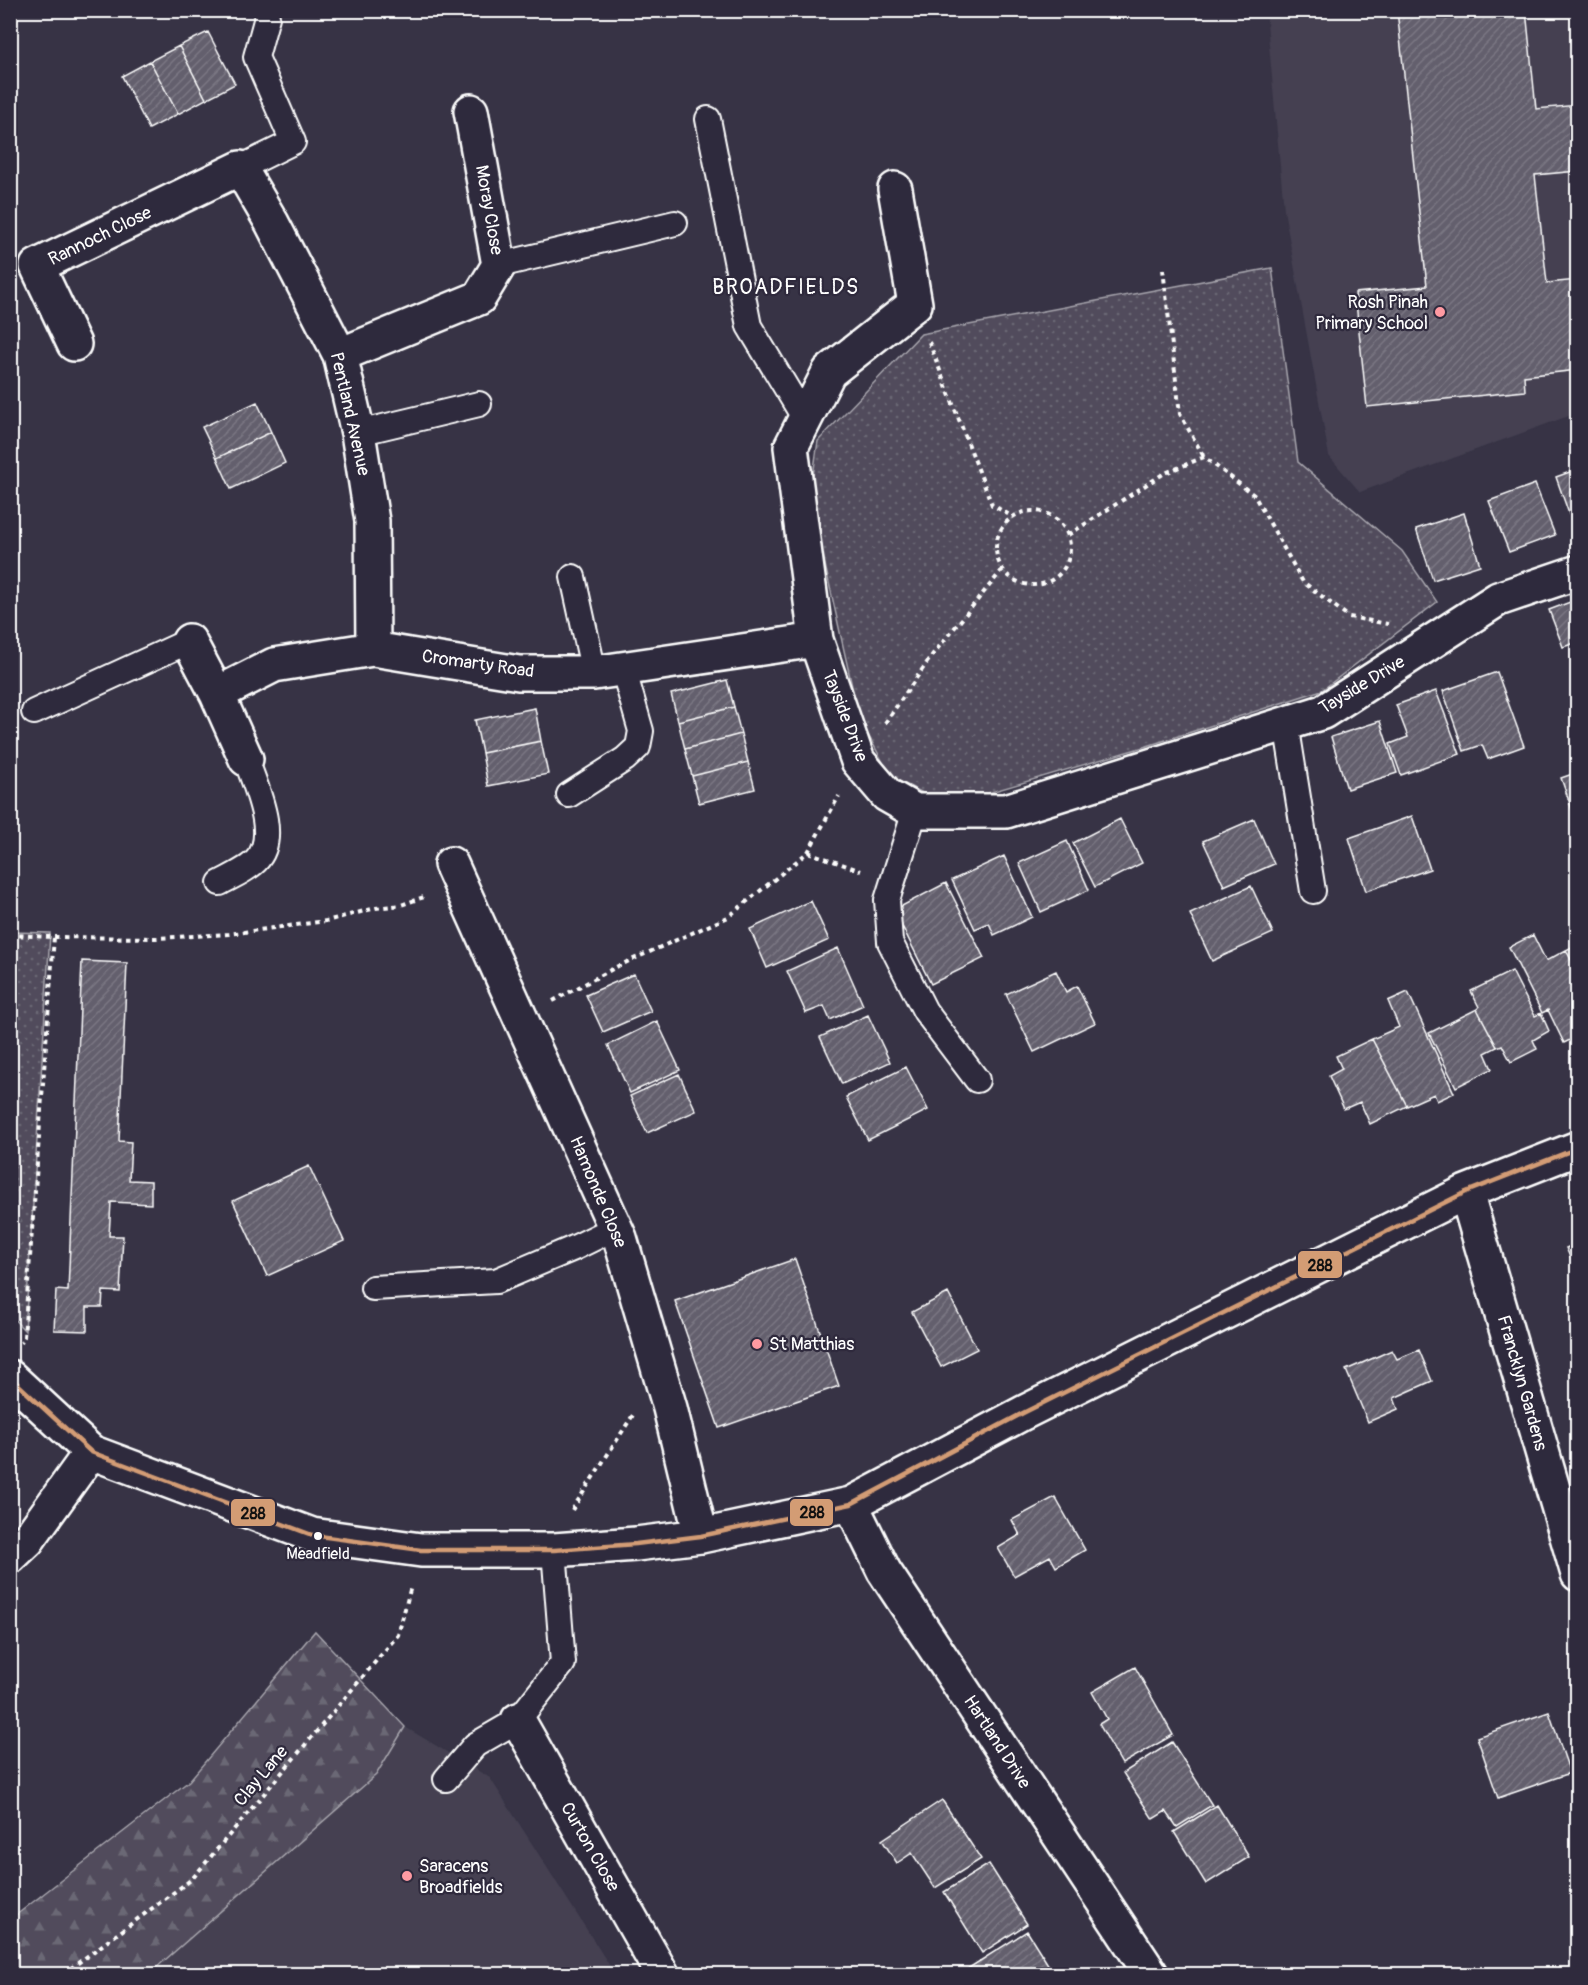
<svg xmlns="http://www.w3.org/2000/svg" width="1588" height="1985" viewBox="0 0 1588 1985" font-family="Pangolin,sans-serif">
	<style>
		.built { fill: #444051 }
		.grass { fill: url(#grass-dots); stroke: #a8a6ae; stroke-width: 1.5 }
		.forest { fill: url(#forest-firs); stroke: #a8a6ae; stroke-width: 1.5 }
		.building { fill: url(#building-hatch); stroke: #fff; stroke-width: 1.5 }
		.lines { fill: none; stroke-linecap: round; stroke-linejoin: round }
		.lane-casing { stroke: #fff; stroke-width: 28 }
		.street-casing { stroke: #fff; stroke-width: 38 }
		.path { stroke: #fff; stroke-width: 4; stroke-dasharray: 4.5 4.5; stroke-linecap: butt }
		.lane { stroke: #2f2a3d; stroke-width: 24 }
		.street { stroke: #2f2a3d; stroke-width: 33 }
		.bus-1-casing { stroke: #2f2a3d; stroke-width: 9 }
		.bus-1 { stroke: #d39c74; stroke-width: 4.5 }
		.poi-dot { fill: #ff9aa2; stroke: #2f2a3d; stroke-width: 2 }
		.bus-dot { fill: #fff; stroke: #2f2a3d; stroke-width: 2 }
		.labels { text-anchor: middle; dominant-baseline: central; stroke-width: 4.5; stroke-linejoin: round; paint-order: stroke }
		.bus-label { font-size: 16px; fill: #fff; stroke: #2f2a3d }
		.street-label { font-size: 18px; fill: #fff; stroke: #2f2a3d }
		.poi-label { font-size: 18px; fill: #fff; stroke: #2f2a3d; text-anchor: start }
		.quarter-label { font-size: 21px; letter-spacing: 1.5px; fill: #fff; stroke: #2f2a3d }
		.line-badge { stroke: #2f2a3d; stroke-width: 2 }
		.pale-badge-label { font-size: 16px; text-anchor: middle; font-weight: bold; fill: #111 }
	</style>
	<defs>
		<pattern id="grass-dots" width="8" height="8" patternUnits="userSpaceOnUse" patternTransform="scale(1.5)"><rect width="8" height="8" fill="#514c5c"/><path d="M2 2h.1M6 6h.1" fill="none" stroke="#6b6774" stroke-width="1.8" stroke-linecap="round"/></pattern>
		<pattern id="forest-firs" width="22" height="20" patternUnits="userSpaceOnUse" patternTransform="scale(1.5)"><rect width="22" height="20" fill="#514c5c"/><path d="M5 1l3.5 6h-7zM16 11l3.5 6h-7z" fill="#6b6774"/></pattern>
		<pattern id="building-hatch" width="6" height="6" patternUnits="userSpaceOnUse" patternTransform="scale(1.5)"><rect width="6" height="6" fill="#635f6d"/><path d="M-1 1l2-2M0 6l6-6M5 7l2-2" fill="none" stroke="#7a7783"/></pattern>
	</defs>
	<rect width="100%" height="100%" fill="#373345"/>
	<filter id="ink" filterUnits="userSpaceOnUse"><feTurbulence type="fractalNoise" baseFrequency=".0167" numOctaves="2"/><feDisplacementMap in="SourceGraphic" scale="12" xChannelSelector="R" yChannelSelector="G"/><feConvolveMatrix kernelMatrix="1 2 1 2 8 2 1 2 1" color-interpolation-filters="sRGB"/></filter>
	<g filter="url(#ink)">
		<path class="built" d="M1266,11H1577V413L1360,492L1329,456L1284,210Z
			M405,1727L490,1778L615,1974H149L376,1775Z"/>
		<path class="grass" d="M1272,268L1298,462L1402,551L1437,602L1322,690L1147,746L947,805L891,777L859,718L810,497L818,441L921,334Z
			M11,932L50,933L25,1331L10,1315Z"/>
		<path class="forest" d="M315,1631L405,1727L376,1775L149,1974H11V1919L189,1781Z"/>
		<path class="building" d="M1397,10H1526L1536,109L1578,105V171L1535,175L1547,283L1578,280V370L1524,376L1525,391L1367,407L1355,293L1427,286Z
			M208,32L235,84L206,99L179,46Z
			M179,46L206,99L178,114L150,61Z
			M150,61L178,114L149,129L122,76Z
			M257,402L271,432L217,458L202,427Z
			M271,432L285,463L231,489L217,458Z
			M1578,469V527L1574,528L1556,477Z
			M1535,484L1555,535L1509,552L1489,501Z
			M1464,513L1480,565L1433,580L1416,529Z
			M1578,599V642L1563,647L1549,610Z
			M1497,672L1524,746L1488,759L1482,745L1464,751L1443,691Z
			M727,680L734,707L678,721L671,694Z
			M1436,691L1460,754L1401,775L1390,744L1408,737L1396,705Z
			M734,707L741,734L685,749L678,721Z
			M535,708L541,741L482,753L475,720Z
			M1380,721L1397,773L1347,789L1331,737Z
			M741,734L748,762L692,776L685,749Z
			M541,741L548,774L488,786L482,753Z
			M748,762L755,789L699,803L692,776Z
			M1578,772V827L1561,778Z
			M1412,816L1430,869L1366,891L1349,838Z
			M1120,819L1142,863L1095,887L1073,843Z
			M1254,819L1274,864L1224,886L1203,841Z
			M1067,841L1089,890L1041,912L1019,863Z
			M1004,856L1032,917L994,935L989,923L975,929L952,880Z
			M946,883L984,958L931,984L894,910Z
			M1251,886L1273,933L1212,961L1190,914Z
			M811,901L829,940L767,968L750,929Z
			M1533,935L1546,961L1566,950L1578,973V1036L1564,1043L1548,1010L1542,1013L1509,947Z
			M1578,944V973L1566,950Z
			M838,948L863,1005L830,1020L824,1006L806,1013L787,971Z
			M82,961L127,963L119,1141L131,1142L129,1180L151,1181V1204L111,1202L109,1236H123L120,1292L103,1291L102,1307H87V1331L54,1330L56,1290L68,1291Z
			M1056,971L1066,992L1077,986L1095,1023L1034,1052L1006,994Z
			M1512,971L1535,1016L1541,1013L1549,1031L1533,1040L1537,1049L1511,1062L1502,1045L1497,1047L1477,1009L1479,1007L1471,991Z
			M634,974L651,1011L603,1032L586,995Z
			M1408,992L1454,1093L1437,1101L1434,1094L1407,1106L1372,1039L1399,1027L1388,1001Z
			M1477,1009L1497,1047L1485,1053L1492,1069L1456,1087L1429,1033Z
			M868,1015L890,1062L842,1084L820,1037Z
			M657,1021L680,1070L630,1093L608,1045Z
			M1372,1039L1407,1106L1370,1124L1360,1102L1344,1109L1329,1076L1342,1069L1336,1056Z
			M906,1067L928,1110L868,1140L846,1097Z
			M679,1074L696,1111L647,1133L630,1096Z
			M309,1166L344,1241L267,1276L233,1201Z
			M1578,1243V1275L1566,1248Z
			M795,1259L839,1386L719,1428L675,1301Z
			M948,1293L977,1349L941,1367L912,1312Z
			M1392,1350L1397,1359L1419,1350L1432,1381L1394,1398L1398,1409L1368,1422L1346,1370Z
			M1055,1497L1085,1550L1056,1567L1050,1556L1014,1576L998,1548L1020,1535L1012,1520Z
			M1135,1667L1173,1735L1122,1764L1099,1724L1107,1719L1092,1692Z
			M1549,1712L1570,1773L1498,1798L1477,1737Z
			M1172,1742L1212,1805L1177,1827L1166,1811L1153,1819L1123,1773Z
			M942,1800L981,1859L935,1888L912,1853L897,1863L882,1840Z
			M1217,1805L1249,1857L1206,1884L1174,1832Z
			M989,1864L1027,1924L982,1953L944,1892Z
			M1027,1931L1054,1974H963L961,1973Z"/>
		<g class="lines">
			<defs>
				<path id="lane" d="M708,119L749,326L805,419
					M240,168L293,142L256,57L267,17
					M499,265L675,223
					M358,433L479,404
					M573,577L594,673
					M34,712L189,641
					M1286,723L1313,891
					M569,795L625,759L638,747L641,731L623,668
					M915,811L887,900L890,942L925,1011L977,1080
					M220,883C231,877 247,870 256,861C280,837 255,786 246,759
					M373,1288L496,1281L574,1248L615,1228
					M446,1779L475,1745L518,1720L563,1663L554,1550"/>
				<path id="street" d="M895,189L915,304L829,372L791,447L816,640L858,761L887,795L915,811H1006L1323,712L1498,599L1578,572
					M74,344L37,266L240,168L272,223L340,355L358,433L372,521L373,649
					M340,355L479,298L499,265L471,111
					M189,641L217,694
					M246,759L217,694L274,665L373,649L519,673H594L816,640
					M451,864L620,1238L670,1408L701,1536
					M1466,1192L1578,1574
					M10,1377L91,1452L312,1535L421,1550H554L636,1544L701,1536L851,1504L1023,1413L1466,1192L1578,1148
					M851,1504L884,1571L1151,1974
					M10,1557L27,1541L91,1452
					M518,1720L662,1974"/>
			</defs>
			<use href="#lane" class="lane-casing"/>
			<use href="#street" class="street-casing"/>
			<path class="path" d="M1163,269L1180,414L1204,457
				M929,342L992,505L1013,517
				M996 548a37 37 0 1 1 74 0a37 37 0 1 1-74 0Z
				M1068,535L1163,474L1204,457L1254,495L1303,582L1349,617L1388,624
				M885,723L933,654L1003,569
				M808,852L861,871
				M10,935L54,937L24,1337L21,1343
				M54,937L157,938L229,934L326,921L376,908L401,905L427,896
				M553,1001L618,966L728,917L808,852L839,796
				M572,1510L633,1415
				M63,1974L192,1879L398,1635L411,1586"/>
			<use href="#lane" class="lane"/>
			<use href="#street" class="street"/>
			<defs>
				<path id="bus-1" d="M10,1377L91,1452L312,1535L421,1550H554L636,1544L701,1536L851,1504L1023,1413L1466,1192L1578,1148"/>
			</defs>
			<use href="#bus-1" class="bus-1-casing"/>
			<use href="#bus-1" class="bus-1"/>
		</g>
	</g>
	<g class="poi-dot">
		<circle cx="1440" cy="312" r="6"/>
		<circle cx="757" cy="1344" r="6"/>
		<circle cx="407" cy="1876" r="6"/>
	</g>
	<circle class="bus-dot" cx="318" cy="1536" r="5"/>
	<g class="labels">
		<g class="bus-label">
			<text x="318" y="1554">Meadfield</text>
		</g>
		<g class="street-label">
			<text transform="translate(489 210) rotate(80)">Moray Close</text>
			<text transform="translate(100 236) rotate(-26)">Rannoch Close</text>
			<text transform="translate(350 414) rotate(77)">Pentland Avenue</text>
			<text transform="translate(478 664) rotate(8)">Cromarty Road</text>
			<text transform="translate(1362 685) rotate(-31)">Tayside Drive</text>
			<text transform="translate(845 716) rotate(69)">Tayside Drive</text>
			<text transform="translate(598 1192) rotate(67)">Hamonde Close</text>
			<text transform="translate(1522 1383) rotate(74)">Francklyn Gardens</text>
			<text transform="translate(997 1742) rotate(57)">Hartland Drive</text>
			<text transform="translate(261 1776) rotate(-50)">Clay Lane</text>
			<text transform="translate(590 1847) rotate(60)">Curton Close</text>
		</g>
		<g class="poi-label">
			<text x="1428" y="302" text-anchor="end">Rosh Pinah<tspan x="1428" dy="21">Primary School</tspan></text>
			<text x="769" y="1344">St Matthias</text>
			<text x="419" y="1866">Saracens<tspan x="419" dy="21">Broadfields</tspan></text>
		</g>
		<g class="quarter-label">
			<text x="786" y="287">BROADFIELDS</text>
		</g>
	</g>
	<g class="line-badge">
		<rect x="1297" y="1250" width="46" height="29" rx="6" fill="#d39c74"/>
		<rect x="789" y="1498" width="45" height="29" rx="6" fill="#d39c74"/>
		<rect x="230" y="1498" width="46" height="29" rx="6" fill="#d39c74"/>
	</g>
	<g class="pale-badge-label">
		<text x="1320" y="1271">288</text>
		<text x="812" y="1518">288</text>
		<text x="253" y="1519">288</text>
	</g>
	<rect width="1588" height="1985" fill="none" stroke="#2f2a3d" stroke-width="36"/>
	<rect x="18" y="18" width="1552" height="1949" fill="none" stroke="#fff" stroke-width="2" filter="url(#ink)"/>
</svg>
